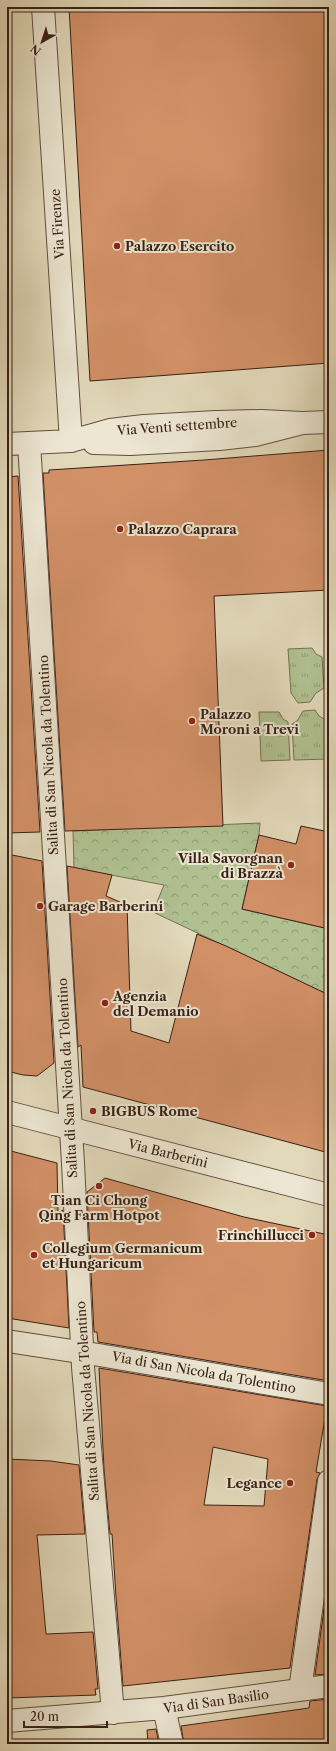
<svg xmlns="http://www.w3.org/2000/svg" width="336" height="1751" viewBox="0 0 336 1751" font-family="'Libre Caslon Text',serif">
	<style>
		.grass { fill: url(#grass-tufts); stroke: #747054 }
		.park { fill: url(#park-crowns); stroke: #747054 }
		.building { fill: #d29067; stroke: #392016; fill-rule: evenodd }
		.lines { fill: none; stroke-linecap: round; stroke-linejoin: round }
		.minor-casing { stroke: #634e3f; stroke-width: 24 }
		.minor { stroke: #ece6d2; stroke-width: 22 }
		.poi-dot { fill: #8f2418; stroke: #ece6d2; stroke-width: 1.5 }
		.labels { text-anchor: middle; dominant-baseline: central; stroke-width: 4; stroke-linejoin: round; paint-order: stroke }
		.street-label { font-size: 13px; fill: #392016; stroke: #ece6d2 }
		.poi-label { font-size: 13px; font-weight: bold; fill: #392016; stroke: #ece6d2; text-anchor: start }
	</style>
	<defs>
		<pattern id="grass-tufts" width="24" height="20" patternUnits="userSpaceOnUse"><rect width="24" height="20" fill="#b0c091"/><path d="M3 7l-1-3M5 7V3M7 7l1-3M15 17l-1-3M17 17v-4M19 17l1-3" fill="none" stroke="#909c75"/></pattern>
		<pattern id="park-crowns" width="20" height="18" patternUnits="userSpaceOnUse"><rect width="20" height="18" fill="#b0c091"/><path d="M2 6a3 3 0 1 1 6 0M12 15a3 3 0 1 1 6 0" fill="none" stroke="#909c75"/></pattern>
	</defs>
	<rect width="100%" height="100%" fill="#e2d9ba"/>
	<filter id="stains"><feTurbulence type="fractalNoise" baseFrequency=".005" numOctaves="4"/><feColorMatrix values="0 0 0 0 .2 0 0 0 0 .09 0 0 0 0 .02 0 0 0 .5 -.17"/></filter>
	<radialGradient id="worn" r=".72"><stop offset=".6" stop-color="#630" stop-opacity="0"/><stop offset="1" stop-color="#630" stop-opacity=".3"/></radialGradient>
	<path class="grass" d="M312,648L316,654L322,657L324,688L316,693L310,702L298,703L291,693L288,649Z
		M315,710L319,716L329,722V759L294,760L292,724L297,721L303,711Z
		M259,712H279L283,719L288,722L290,760L261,761Z"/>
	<path class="park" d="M260,823L259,835L242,909L329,929V995L153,912L164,885L74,868L73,831Z"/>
	<path class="building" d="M69,7H329V363L90,381Z
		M329,450V590L214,596L223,826L65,831L43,473H49V470L204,460Z
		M18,476L40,832L7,833V477Z
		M301,826L329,832V929L242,909L259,835L296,844Z
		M7,854L42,861L54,1063L37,1076L23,1075L7,1071Z
		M67,866L112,875L106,896L127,905L131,1031L169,1043L197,934L226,946L329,995V1153L83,1087L81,1045L78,1047Z
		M7,1150L57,1163L58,1213L63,1210L69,1328L7,1318Z
		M105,1178L244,1217L329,1235V1381L98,1342L97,1332H94L87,1192Z
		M99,1368L327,1406L316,1472L320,1473L317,1479L290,1668L123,1686L116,1597L112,1534H110L104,1469ZM213,1447L268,1459L264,1506L204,1505Z
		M7,1459L51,1461L79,1465L85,1534L37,1535L46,1634L93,1632L98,1689H95L96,1695L7,1698Z
		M329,1572V1674L315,1675Z
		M329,1699V1744H184L181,1726L309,1708L310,1701Z
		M156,1729L159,1744H148L147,1730Z"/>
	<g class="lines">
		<defs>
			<path id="minor" d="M43,7L71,441
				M29,443L73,1163L83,1367L113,1713
				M94,443L130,444L219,439L255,435L302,423L329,422
				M7,444L71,441L110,430L144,426L216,422L261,421L302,423
				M7,1112L329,1195
				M7,1341L99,1355L329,1394
				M300,1690L329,1481
				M164,1708L172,1744
				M7,1721L164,1708L329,1686"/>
		</defs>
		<use href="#minor" class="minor-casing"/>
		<use href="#minor" class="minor"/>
	</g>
	<g class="poi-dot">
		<circle cx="117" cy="246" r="4"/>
		<circle cx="120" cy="529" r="4"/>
		<circle cx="192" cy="721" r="4"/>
		<circle cx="291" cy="865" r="4"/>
		<circle cx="40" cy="906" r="4"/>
		<circle cx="105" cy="1003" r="4"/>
		<circle cx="93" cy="1111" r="4"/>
		<circle cx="99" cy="1186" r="4"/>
		<circle cx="312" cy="1235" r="4"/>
		<circle cx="34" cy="1255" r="4"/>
		<circle cx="290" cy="1483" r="4"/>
	</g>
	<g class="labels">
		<g class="street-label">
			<text transform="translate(57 224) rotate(-94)">Via Firenze</text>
			<text transform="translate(177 426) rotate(-4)">Via Venti settembre</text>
			<text transform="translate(48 755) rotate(-93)">Salita di San Nicola da Tolentino</text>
			<text transform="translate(67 1078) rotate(-93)">Salita di San Nicola da Tolentino</text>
			<text transform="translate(168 1153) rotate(14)">Via Barberini</text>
			<text transform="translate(204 1372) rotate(10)">Via di San Nicola da Tolentino</text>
			<text transform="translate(87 1401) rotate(-94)">Salita di San Nicola da Tolentino</text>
			<text transform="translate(216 1701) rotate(-8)">Via di San Basilio</text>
		</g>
		<g class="poi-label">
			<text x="125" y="246">Palazzo Esercito</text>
			<text x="128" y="529">Palazzo Caprara</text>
			<text x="200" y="714">Palazzo<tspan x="200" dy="15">Moroni a Trevi</tspan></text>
			<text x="283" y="858" text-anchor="end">Villa Savorgnan<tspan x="283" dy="15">di Brazzà</tspan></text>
			<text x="48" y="906">Garage Barberini</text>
			<text x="113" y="996">Agenzia<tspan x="113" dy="15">del Demanio</tspan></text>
			<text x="101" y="1111">BIGBUS Rome</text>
			<text x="99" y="1200" text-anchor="middle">Tian Ci Chong<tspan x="99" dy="15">Qing Farm Hotpot</tspan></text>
			<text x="304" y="1235" text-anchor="end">Frinchillucci</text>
			<text x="42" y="1248">Collegium Germanicum<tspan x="42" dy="15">et Hungaricum</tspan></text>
			<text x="282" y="1483" text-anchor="end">Legance</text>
		</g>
	</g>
	<rect width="336" height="1751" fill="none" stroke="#e2d9ba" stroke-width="24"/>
	<rect x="8" y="8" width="320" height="1735" fill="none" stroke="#392016" stroke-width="2"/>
	<rect x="12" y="12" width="312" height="1727" fill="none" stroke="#392016"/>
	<g transform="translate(42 42) rotate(219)" stroke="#ece6d2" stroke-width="3" paint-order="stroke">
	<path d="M0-3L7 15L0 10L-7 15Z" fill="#392016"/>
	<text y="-6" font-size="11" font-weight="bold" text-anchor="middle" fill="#392016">N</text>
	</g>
	<path d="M24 1721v6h83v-6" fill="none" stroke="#392016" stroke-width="2"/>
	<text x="30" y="1721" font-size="12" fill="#392016" stroke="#ece6d2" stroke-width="3" paint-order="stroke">20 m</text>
	<rect width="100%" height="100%" filter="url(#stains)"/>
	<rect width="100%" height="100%" fill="url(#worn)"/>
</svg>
